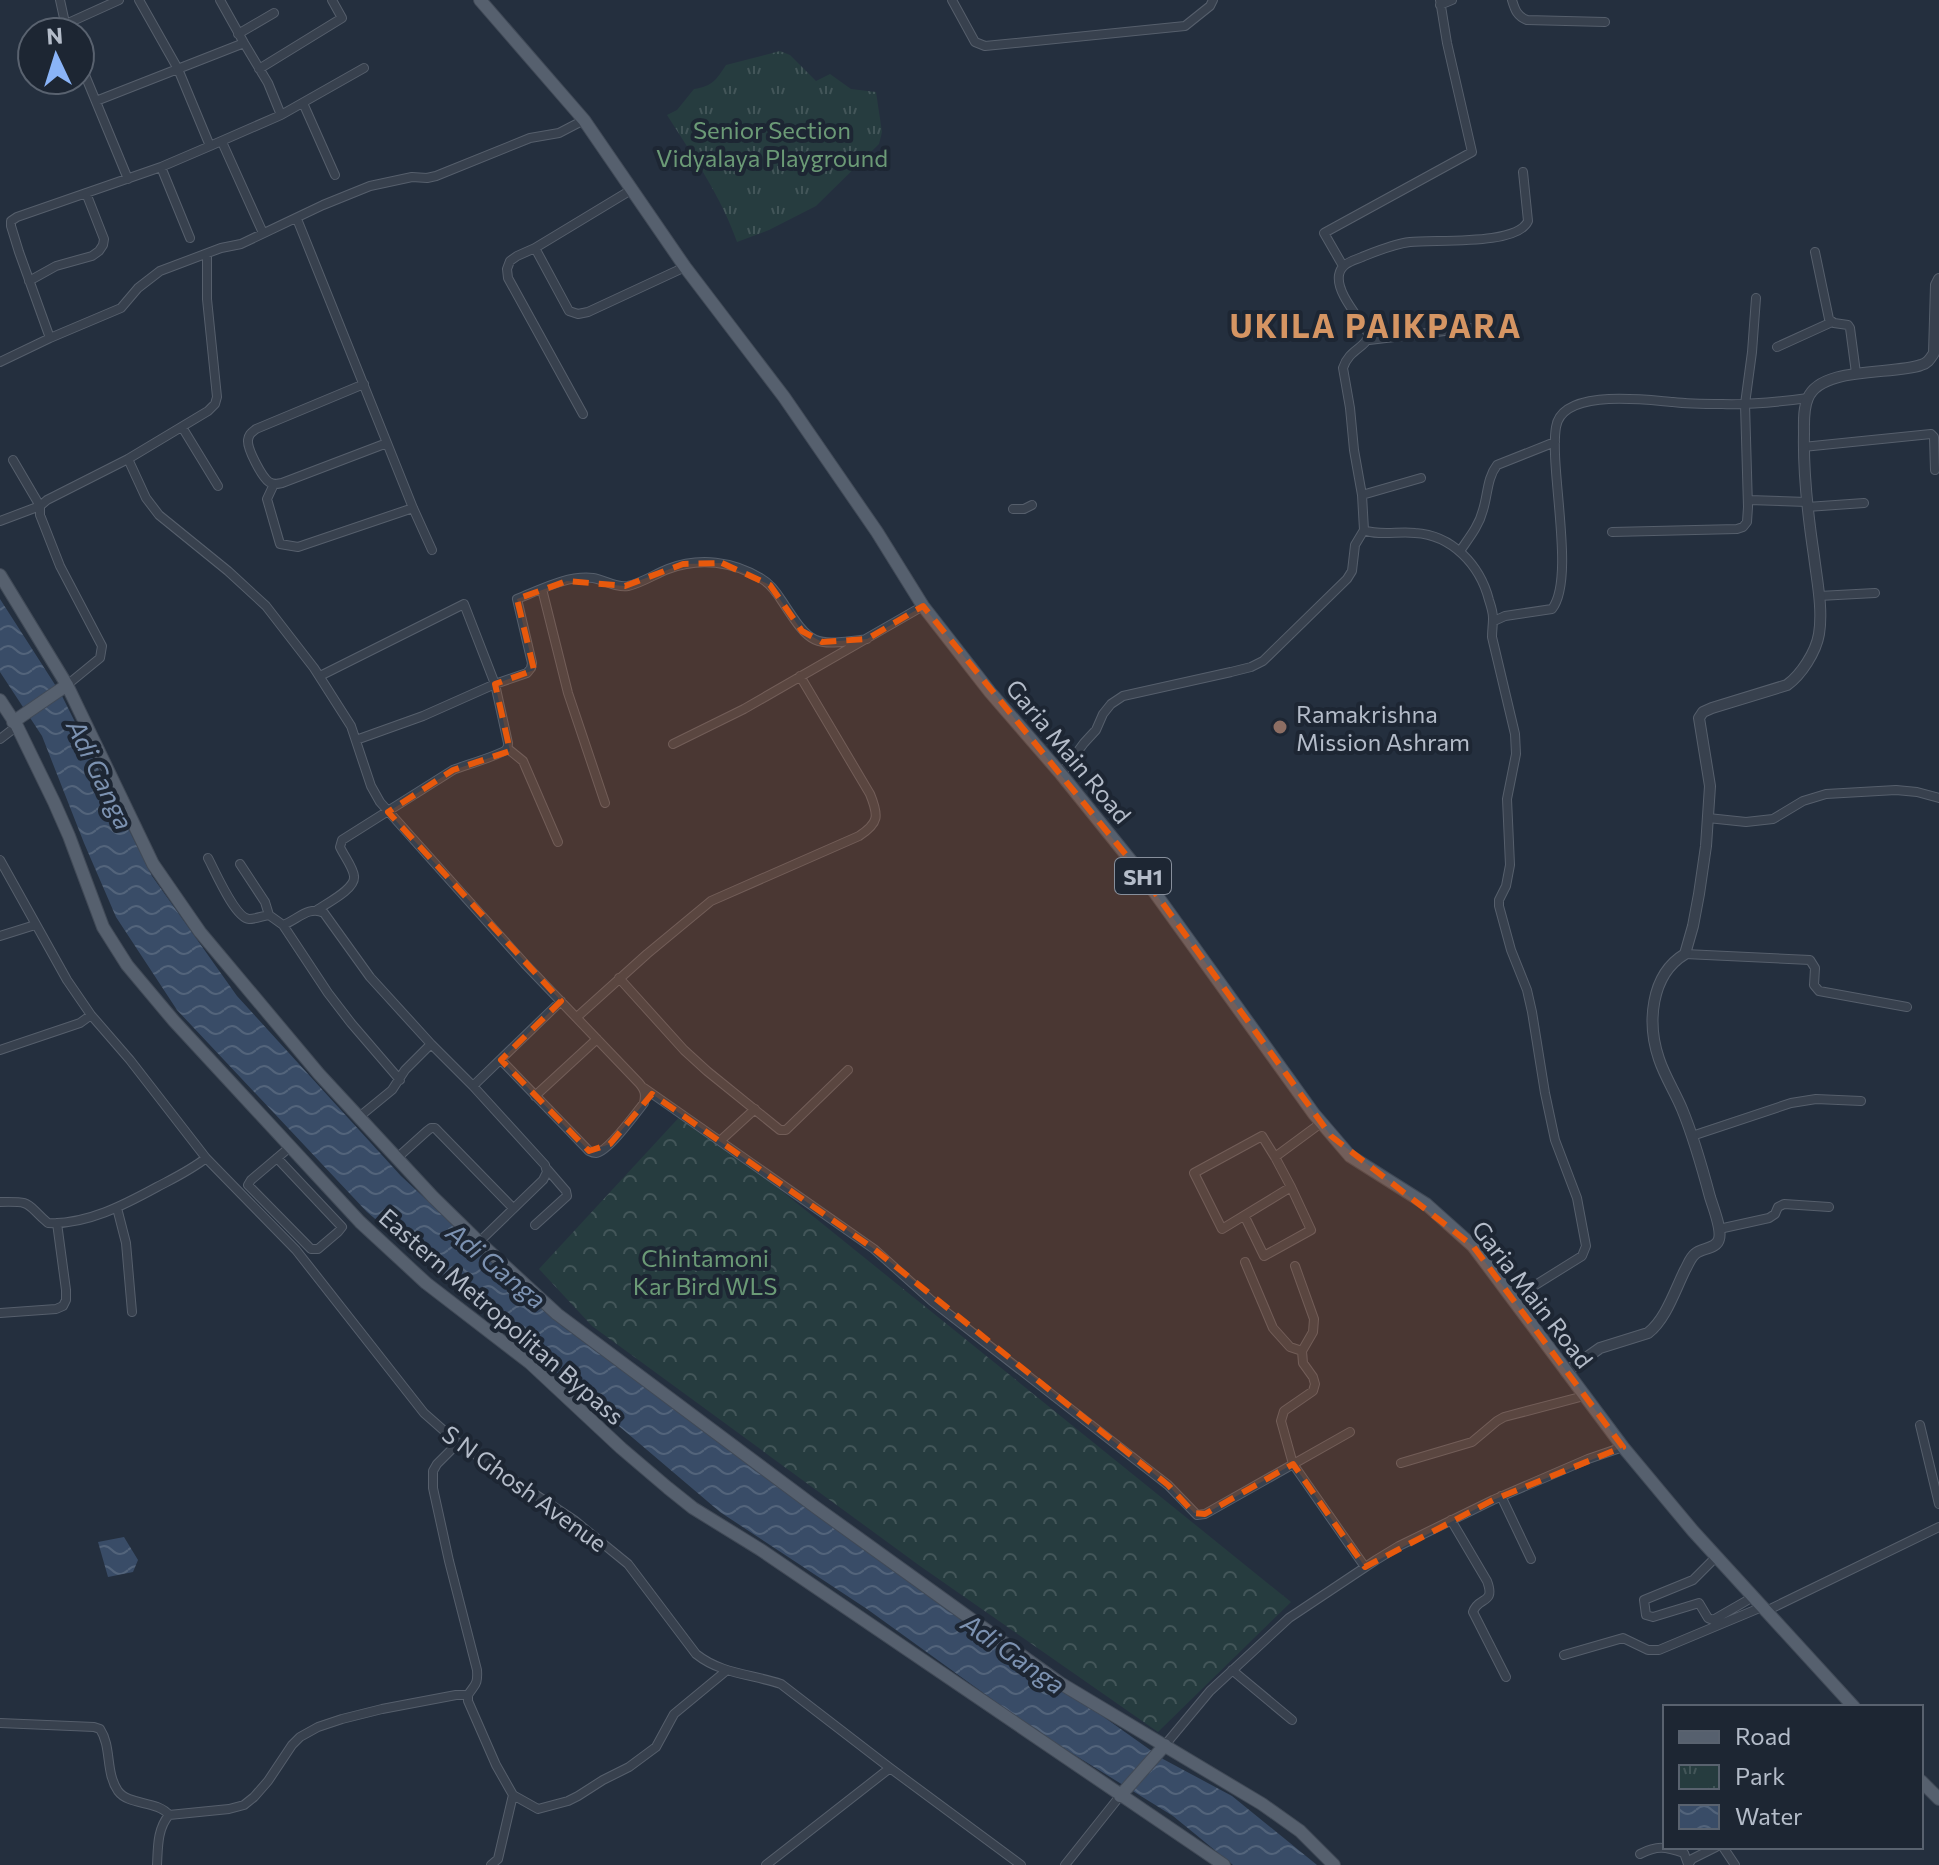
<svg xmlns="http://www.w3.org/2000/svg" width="1939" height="1865" viewBox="0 0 1939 1865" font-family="Commissioner,sans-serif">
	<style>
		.forest { fill: url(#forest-crowns) }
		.park { fill: url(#park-tufts) }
		.water { fill: url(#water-waves) }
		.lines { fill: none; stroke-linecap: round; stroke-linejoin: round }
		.minor-casing { stroke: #565f6c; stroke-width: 10 }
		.tertiary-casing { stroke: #565f6c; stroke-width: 12 }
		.primary-casing { stroke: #414a57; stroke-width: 14 }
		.minor { stroke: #38414e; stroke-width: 8 }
		.tertiary { stroke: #38414e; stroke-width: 10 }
		.primary { stroke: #56606e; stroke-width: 12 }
		.marked { fill: #e8590c; fill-opacity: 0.2; stroke: #e8590c; stroke-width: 6; stroke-dasharray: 16 10; stroke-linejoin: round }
		.education-dot { fill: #8d6e63; stroke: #1d2633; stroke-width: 3 }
		.labels { text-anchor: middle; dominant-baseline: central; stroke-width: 8; stroke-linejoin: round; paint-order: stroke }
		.shield { fill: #1d2633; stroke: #878f9c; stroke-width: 2 }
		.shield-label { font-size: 22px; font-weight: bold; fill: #b4bcc9 }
		.park-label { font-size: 24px; fill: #6b9a76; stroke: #1d2633 }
		.poi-label { font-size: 24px; fill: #b4bcc9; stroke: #1d2633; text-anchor: start }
		.street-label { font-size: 24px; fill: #b4bcc9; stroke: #1d2633 }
		.water-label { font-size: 26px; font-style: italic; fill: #7c92b1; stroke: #1d2633 }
		.district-label { font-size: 32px; font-weight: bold; letter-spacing: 2px; fill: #d59563; stroke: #1d2633 }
	</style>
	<defs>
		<pattern id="forest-crowns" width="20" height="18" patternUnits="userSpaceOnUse" patternTransform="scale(2)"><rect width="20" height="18" fill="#263c3f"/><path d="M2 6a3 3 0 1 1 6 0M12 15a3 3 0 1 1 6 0" fill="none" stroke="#435659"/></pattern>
		<pattern id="park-tufts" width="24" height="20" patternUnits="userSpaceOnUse" patternTransform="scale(2)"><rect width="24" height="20" fill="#263c3f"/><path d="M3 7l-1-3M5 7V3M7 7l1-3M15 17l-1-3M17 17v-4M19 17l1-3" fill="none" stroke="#435659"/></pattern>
		<pattern id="water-waves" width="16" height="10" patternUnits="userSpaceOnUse" patternTransform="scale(2)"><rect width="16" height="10" fill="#394c67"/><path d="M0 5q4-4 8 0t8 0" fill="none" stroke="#53647b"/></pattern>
	</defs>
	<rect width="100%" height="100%" fill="#242f3e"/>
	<path class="forest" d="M684,1112L1291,1602L1158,1732L920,1566L592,1326L539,1269Z"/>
	<path class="park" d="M780,51L790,55L816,81L830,74L851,89L876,92L882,132L879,144L816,206L769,230L737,242C721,196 693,156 667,115L677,110L694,89C713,86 716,80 726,65Z"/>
	<path class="water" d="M0,599L61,694L152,876L237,996L401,1176L562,1326L809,1508L1163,1759L1232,1796L1317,1865H1233L1173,1816L1036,1731L867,1609L720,1512L367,1212L177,1010L116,917L84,843L42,736L0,672Z
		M124,1537L138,1560L133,1572L108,1577L98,1542Z"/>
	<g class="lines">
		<defs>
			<path id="minor" d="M60,0L67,32
				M139,0L178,69L210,146L281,115L268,83L244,43L220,0
				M952,0L975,42L985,46L1185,26L1210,6L1213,0
				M1512,0C1515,10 1517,16 1527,20L1605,22
				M1440,5L1452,0
				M66,24L119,0
				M238,34L274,13
				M80,63L128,179
				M259,69L342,18L332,0
				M96,101L244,43
				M303,103L335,175
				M281,115L364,68
				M222,142L263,233
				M161,167L190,238
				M297,219L387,443L282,483C277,484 274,485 269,482C262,477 247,449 248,440C249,434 251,433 256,429L364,384
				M535,248L569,311L578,314L588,312L685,267
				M1815,252L1829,319L1834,323L1848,325L1850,328L1856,373
				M1343,266L1324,233L1472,152L1447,43L1440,0
				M29,281L56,266L92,256L99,251L103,245L104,239L86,193
				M50,338L19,252L11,226V221L17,217L161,167L210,146
				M1369,340L1470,328
				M1777,347L1832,322
				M0,362L50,338L121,308L138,288L160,271L221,248L241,244L323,205L370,186L412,177L427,178L436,176L530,138L559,133L584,120
				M583,414L508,278L507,269L510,261L517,256L535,248L631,190
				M182,427L218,486
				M387,443L413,508L432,550
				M1803,447L1931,434L1934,437L1935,470
				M128,459L146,498L159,515L228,571L266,606L314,668L351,726L371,786L380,802L525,964L639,1083C645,1090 646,1094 644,1103C636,1113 608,1152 596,1153C593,1153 591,1152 589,1151L501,1060
				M274,484L267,499L280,544L298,547L413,508
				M1362,495L1421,478
				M1749,500L1807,502
				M1807,507L1864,503
				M1013,509H1024L1032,505
				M0,521L40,506L13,460
				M1612,532L1737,529L1743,527L1747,522L1748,507L1745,404L1752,352L1756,298
				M1460,551C1469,538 1479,526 1483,510C1488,494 1487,478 1497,465L1555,442
				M542,589L568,693L605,803
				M1819,596L1875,593
				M1494,621L1505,616L1552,609C1576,578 1549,469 1556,427C1562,388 1646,400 1673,402C1689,404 1706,404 1722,404C1751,405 1779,402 1808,398
				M67,685L100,658L102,646L60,566L40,515V506L47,500L128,459L208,411L215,404L217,397L207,299V255
				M0,739L17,726
				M356,740L423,716L495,684L527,673L531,668L532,663L517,599C540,590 567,575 593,578C605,580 616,588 628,586C642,583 655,574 668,569C699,557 733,561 762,579C771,584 777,593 782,601C812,647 813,646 867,639
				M673,744L744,709L923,606
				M507,748L523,761L558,842
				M1061,774L1084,743L1096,730L1103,714L1111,704L1123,696L1231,672L1251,667L1263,661L1347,579L1352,571L1355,545L1364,530
				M1708,818L1746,822L1773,819L1803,801L1826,794L1896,790L1917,792L1939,798
				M208,858C215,871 235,918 249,919C255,919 263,916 269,915L283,925C297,920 309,905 324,913L370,977L431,1044L473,1086L545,1165L547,1172L543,1180L479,1242
				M0,860L67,980L91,1015L130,1060L206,1158L296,1250L424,1413L458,1443L574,1520L628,1564L696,1654C721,1674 751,1674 781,1684L890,1768L1021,1865
				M240,864L265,902L269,915
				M317,910C327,903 356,889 354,876C353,867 344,856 340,847L342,840L453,770C463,766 503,754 507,749C508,747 508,745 508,743L495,684L464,604L320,676
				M283,925L328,993L351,1023L400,1080
				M0,936L35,925
				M1685,954L1810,960L1815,968L1814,985L1819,991L1907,1007
				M619,978L684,1050L707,1071L780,1130H786L848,1070
				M577,1017L647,954L711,901L859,836C879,823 879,816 870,794L800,676
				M0,1050L80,1023L91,1015
				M473,1086L561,1001
				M644,1088L874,1249L932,1301L1168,1485L1197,1515L1205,1514L1350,1432
				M535,1096L597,1039
				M359,1117L392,1090L405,1070L431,1044
				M1692,1136L1791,1103L1816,1099L1861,1101
				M720,1141L755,1109
				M1275,1157L1291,1187
				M277,1158L342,1227L338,1232L318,1249H311L248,1185L251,1180L290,1147
				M397,1158L427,1131L431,1128H435L513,1208
				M0,1202C35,1201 25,1204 48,1223C86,1225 124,1205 157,1187C174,1178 191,1170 206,1158
				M117,1208L126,1243L132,1312
				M1245,1217L1264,1256L1311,1230L1291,1187L1222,1229L1194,1173L1262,1136L1275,1157L1321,1123
				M535,1225L567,1196L566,1191L547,1169
				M1719,1229L1769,1218L1775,1214L1778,1207L1784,1204L1829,1207
				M1245,1262L1273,1328L1290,1347L1302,1351
				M1295,1266L1314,1319L1313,1332L1302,1351L1303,1363L1313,1377L1315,1384L1313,1391L1284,1411L1281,1421L1293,1464L1365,1567
				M1513,1299L1582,1256L1586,1246L1577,1198L1555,1140L1545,1093L1532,1012L1527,990L1511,950L1499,906V900L1506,886L1510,865L1507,799L1516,754L1515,734L1492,637C1492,631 1493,624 1493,618C1493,612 1491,606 1489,600C1480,565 1452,535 1415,533C1399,531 1379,536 1364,530L1362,495L1354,450L1350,408L1343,368C1349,349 1366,348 1369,335C1361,319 1336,294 1339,275C1341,263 1353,261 1362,257C1377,251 1393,244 1410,242C1435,239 1517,246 1528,221L1523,172
				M0,1313L56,1309L63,1306L66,1300V1290L57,1223
				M1920,1425L1939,1504
				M458,1443L437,1464L433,1471V1488L449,1561L477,1670C478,1685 475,1684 468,1695V1701L496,1765L513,1795L538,1809L568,1801L578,1796L603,1780L629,1767L656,1747L674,1714L726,1671
				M1401,1463L1472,1442L1497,1421L1504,1417L1584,1396
				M1501,1496L1531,1559
				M1451,1520L1487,1581C1496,1605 1478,1596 1473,1612L1506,1677
				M1716,1557L1693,1580L1644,1600L1646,1615L1653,1617L1699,1603L1708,1618L1713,1620L1753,1597
				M1766,1611L1939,1527
				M1564,1655L1623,1638L1648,1650H1659L1762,1607
				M1232,1670L1292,1720
				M0,1723L94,1727L100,1729C112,1747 105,1772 118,1791C129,1806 157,1800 169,1815
				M1165,1745L1210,1691L1289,1618L1376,1560L1399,1546L1493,1500L1588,1459L1623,1447
				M1723,1847L1735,1865
				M1640,1854C1658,1845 1665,1847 1684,1853L1688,1864
				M157,1865C158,1848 157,1829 169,1815L229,1809L244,1805L254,1797L268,1781L292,1745L300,1737L318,1727L342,1719L382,1709L456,1695H468
				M491,1865L498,1859L513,1795
				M766,1865L890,1768
				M1065,1865L1120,1796
				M1688,1865L1692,1859L1716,1847"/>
			<path id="tertiary" d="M1566,1372L1600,1348L1648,1333C1666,1319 1675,1290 1685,1270C1688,1265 1690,1258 1695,1254C1701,1248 1717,1249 1719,1239C1722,1229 1713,1207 1710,1197C1702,1167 1694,1138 1682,1109C1675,1092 1665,1077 1659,1059C1647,1024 1650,975 1685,954L1693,926L1699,894L1706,846L1710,786L1699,718L1703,712L1712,708L1787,685C1801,675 1816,652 1819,634C1823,609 1817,581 1814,556C1808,516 1803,475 1804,434C1804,423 1803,409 1808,398C1821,366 1894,375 1921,365C1928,363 1930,359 1934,353L1936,285L1939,279"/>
			<path id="primary" d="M480,0L584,120L685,267L784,397L877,532L923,606L990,692L1061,774L1140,872L1314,1114L1350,1156L1426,1204L1473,1246L1623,1447L1693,1531L1854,1707
				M0,575L67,685L153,864L200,932L319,1074L433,1197L479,1242L557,1314L814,1506L1060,1683L1262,1804L1300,1831L1334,1865
				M0,700L17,726L54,802L69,836L103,927L127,965L174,1021L360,1222L426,1283L530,1363L621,1448L668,1488L693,1508L761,1550L1224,1865
				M13,722L67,685
				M1921,1781L1939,1799
				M1120,1796L1165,1745"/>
		</defs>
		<use href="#minor" class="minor-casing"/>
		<use href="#tertiary" class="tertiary-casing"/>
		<use href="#primary" class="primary-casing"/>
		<use href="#minor" class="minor"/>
		<use href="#tertiary" class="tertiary"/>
		<use href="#primary" class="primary"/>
	</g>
	<path class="marked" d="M722,563L770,585L802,631L822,642L867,639L923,606L1140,872L1331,1136L1473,1246L1623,1447L1493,1500L1365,1567L1293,1464L1205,1514L1194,1513L1168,1485L874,1249L652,1094L610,1144L589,1151L501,1060L561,1001L388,812L453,770L510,751L495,684L534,670L517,599L567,581L625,586L683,564Z"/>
	<circle class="education-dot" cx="1280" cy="727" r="8"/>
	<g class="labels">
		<rect class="shield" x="1115" y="858" width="56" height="36" rx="6"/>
		<g class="shield-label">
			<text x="1143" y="876">SH1</text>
		</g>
		<g class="park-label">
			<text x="772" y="129">Senior Section<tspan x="772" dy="28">Vidyalaya Playground</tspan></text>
			<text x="705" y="1257">Chintamoni<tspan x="705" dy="28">Kar Bird WLS</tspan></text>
		</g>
		<g class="poi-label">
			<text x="1296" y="713">Ramakrishna<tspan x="1296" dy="28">Mission Ashram</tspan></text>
		</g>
		<g class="street-label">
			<text transform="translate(1069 751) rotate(50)">Garia Main Road</text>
			<text transform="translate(1533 1294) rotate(52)">Garia Main Road</text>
			<text transform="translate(502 1316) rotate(41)">Eastern Metropolitan Bypass</text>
			<text transform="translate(525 1488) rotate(36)">S N Ghosh Avenue</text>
		</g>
		<g class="water-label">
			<text transform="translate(101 774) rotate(64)">Adi Ganga</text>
			<text transform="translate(497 1265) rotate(39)">Adi Ganga</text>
			<text transform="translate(1014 1653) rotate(35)">Adi Ganga</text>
		</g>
		<g class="district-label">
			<text x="1376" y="325">UKILA PAIKPARA</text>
		</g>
	</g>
	<rect x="1663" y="1705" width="260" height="144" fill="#1d2633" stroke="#59626f" stroke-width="2"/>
	<rect x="1679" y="1731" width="40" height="12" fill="#56606e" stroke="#59626f" stroke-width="2"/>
	<text x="1735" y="1745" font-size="24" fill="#b4bcc9">Road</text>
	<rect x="1679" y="1765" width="40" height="24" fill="url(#park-tufts)" stroke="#59626f" stroke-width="2"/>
	<text x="1735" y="1785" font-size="24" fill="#b4bcc9">Park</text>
	<rect x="1679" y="1805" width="40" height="24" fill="url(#water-waves)" stroke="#59626f" stroke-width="2"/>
	<text x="1735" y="1825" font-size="24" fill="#b4bcc9">Water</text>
	<g transform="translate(56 56) rotate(356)"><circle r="38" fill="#1d2633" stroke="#59626f" stroke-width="2"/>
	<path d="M0-6L14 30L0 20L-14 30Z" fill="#8ab4f8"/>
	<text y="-12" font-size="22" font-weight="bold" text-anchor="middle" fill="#b4bcc9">N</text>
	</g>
</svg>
